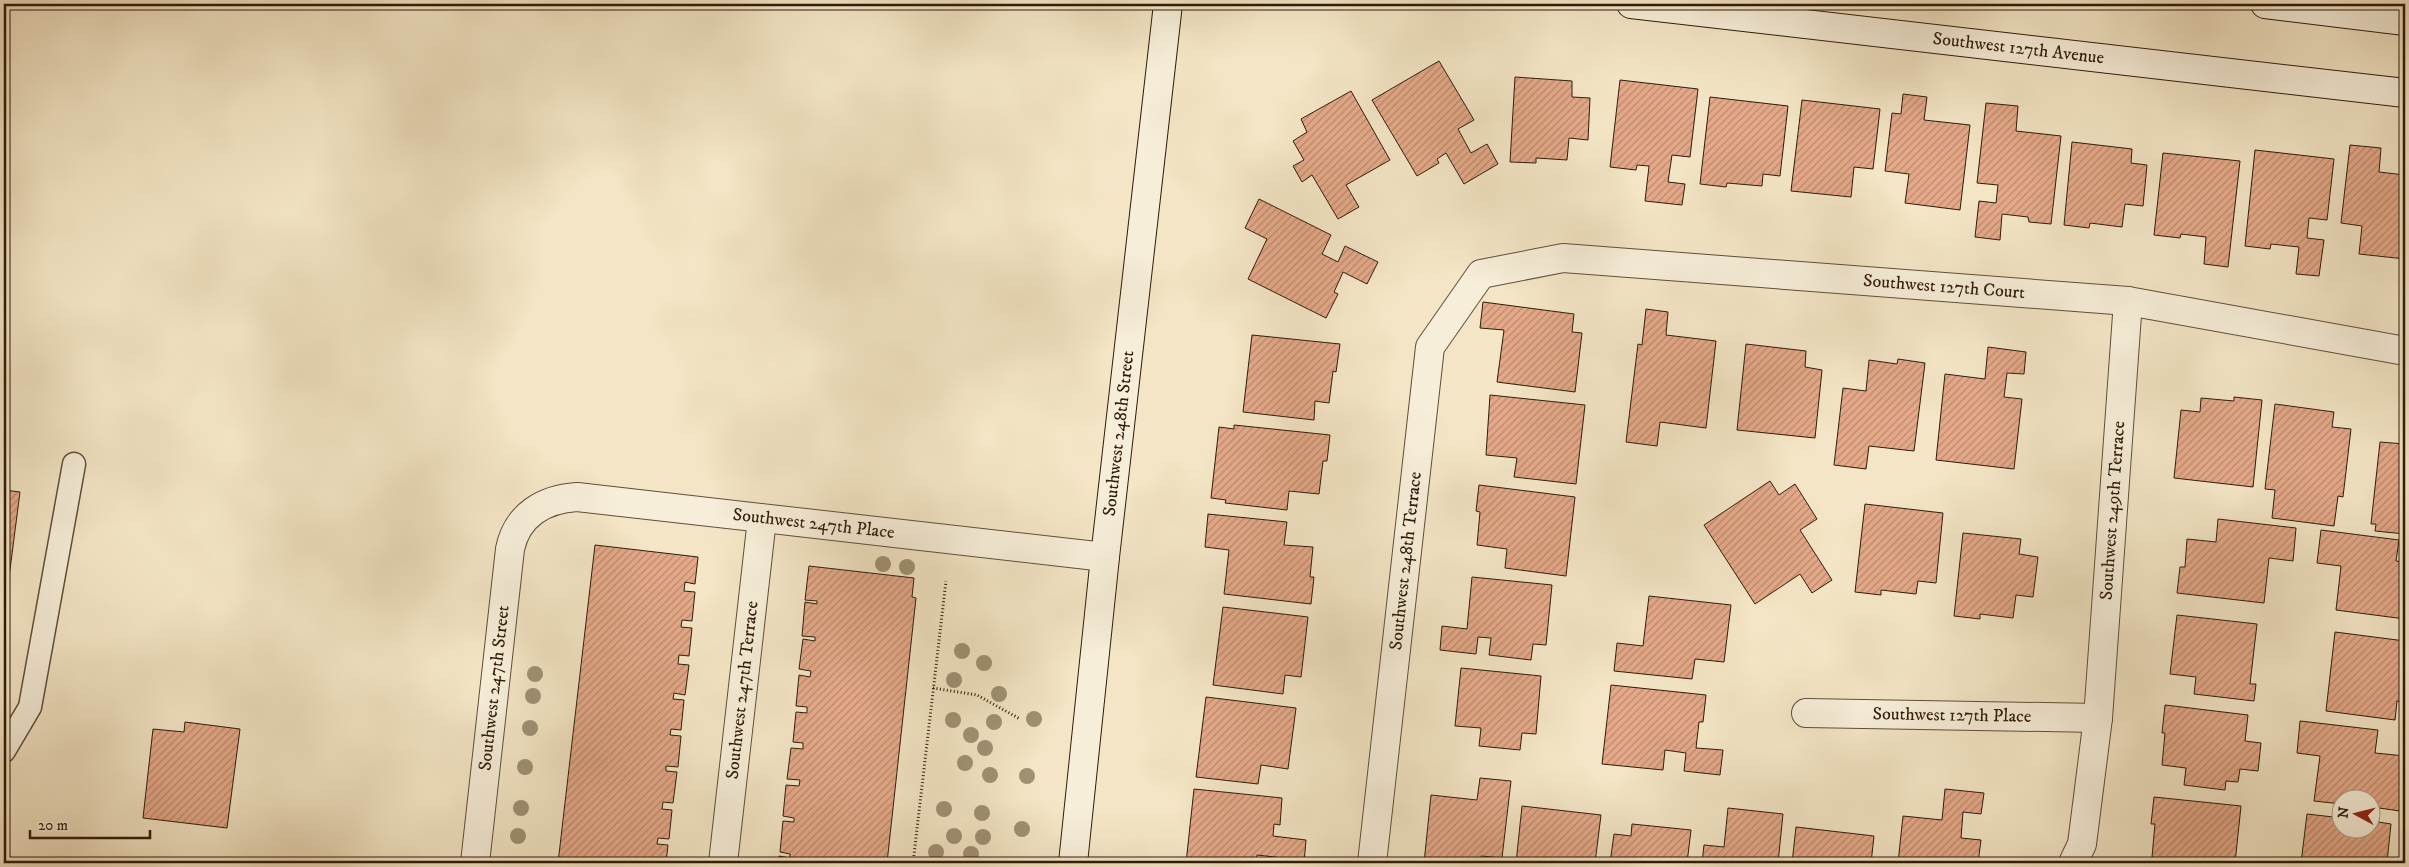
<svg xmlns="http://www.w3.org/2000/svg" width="2409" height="867" viewBox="0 0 2409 867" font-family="'IM FELL DW Pica',serif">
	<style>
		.building { fill: url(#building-hatch); stroke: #2f1b0a }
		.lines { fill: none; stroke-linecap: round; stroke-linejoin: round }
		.lane-casing { stroke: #604e39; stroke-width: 25 }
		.street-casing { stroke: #604e39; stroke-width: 30 }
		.secondary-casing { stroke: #2f1b0a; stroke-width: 30 }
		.path { stroke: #2f1b0a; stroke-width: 3; stroke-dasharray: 1 2.5; stroke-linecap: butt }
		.lane { stroke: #f7eed9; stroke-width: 22 }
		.street { stroke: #f7eed9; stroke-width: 28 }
		.secondary { stroke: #f7eed9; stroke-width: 28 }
		.tree { fill: #9f9174 }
		.labels { text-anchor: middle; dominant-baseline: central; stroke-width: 5; stroke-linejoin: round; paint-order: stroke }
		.street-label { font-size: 18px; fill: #2f1b0a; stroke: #f7eed9 }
	</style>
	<defs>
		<pattern id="building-hatch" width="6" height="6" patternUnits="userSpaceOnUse" patternTransform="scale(1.25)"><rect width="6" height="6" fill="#e5a989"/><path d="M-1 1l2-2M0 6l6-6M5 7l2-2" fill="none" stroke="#ba896e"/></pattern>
	</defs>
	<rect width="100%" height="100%" fill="#f3e5c5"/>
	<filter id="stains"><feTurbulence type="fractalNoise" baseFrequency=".004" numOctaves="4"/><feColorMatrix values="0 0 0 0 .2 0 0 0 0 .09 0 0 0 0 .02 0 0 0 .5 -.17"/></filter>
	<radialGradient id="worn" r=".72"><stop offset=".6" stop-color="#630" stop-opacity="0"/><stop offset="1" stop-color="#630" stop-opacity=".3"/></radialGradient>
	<path class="building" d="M1439,61L1474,120L1458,129L1471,153L1487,144L1498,164L1464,184L1446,153L1437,159L1439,163L1417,176L1372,100Z
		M1515,77L1572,81V97L1590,98L1588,140L1569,138L1567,160L1536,158V163L1510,162Z
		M1620,80L1698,89L1690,157L1672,155L1668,182L1685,184L1682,205L1645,201L1649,166L1637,165L1636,170L1610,167Z
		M1351,91L1390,160L1346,185L1359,207L1338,219L1312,175L1302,182L1293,166L1304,160L1293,141L1307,132L1301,119Z
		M1903,94L1927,97L1924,120L1970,125L1960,210L1905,203L1909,174L1885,171L1892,113L1901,114Z
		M1710,97L1788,106L1780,176L1763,174L1762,186L1727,183L1726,187L1700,184Z
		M1802,100L1880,109L1873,169L1854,167L1851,197L1791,191Z
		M1986,103L2018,106L2016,131L2061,136L2051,224L2029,222L2028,217L2002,214L2000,240L1975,237L1979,201L1996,203L1998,185L1977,183Z
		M2072,142L2132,149L2131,163L2147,165L2143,206L2125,204L2122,227L2090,223L2089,228L2064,225Z
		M2350,145L2381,148L2379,172L2405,175V259L2359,254L2362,226L2341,223Z
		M2255,150L2334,159L2327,220L2309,218L2307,238L2324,240L2319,276L2296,274L2299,247L2271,244L2270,249L2245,246Z
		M2163,153L2240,161L2228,267L2204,264L2206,237L2181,234L2180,238L2154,235Z
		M1259,199L1331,235L1322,254L1338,262L1345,246L1378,262L1367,284L1343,272L1334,292L1338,294L1326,318L1248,279L1267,239L1245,228Z
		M1483,302L1574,314L1572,332L1582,333L1575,392L1497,382L1504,330L1480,328Z
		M1646,309L1668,312L1666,335L1716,341L1706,428L1660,422L1657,446L1626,442L1638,344L1642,345Z
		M1252,335L1340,344L1336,372L1333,371L1329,403L1315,401L1314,420L1243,412Z
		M1746,344L1806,351L1805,367L1822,370L1815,438L1737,430Z
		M1988,347L2026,352L2024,374L2007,373L2004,397L2022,399L2014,469L1936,460L1945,374L1985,379Z
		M1898,359L1925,363L1914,451L1869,446L1866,469L1834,465L1843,388L1866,391L1869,360L1897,364Z
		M1490,395L1585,405L1576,484L1514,477L1517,458L1486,455Z
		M2234,397L2262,400L2253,487L2174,478L2181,410L2200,412L2201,398L2234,401Z
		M2275,404L2334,412L2332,427L2351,429L2343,497L2338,496L2334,526L2272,518L2275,490L2265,489Z
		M1234,425L1330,435L1327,461H1323L1319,494L1289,491L1287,510L1225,503L1226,500L1211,498L1219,427L1234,429Z
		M2380,442L2405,444V534L2375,531L2376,524H2371Z
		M1770,481L1779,495L1795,484L1817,519L1800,530L1832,580L1812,593L1800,574L1755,604L1704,525Z
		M1479,485L1575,497L1566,576L1505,568L1507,549L1477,545L1480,512L1476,511Z
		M4,490L20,492L4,616Z
		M1865,504L1943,513L1936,583L1918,581L1916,594L1881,590V595L1855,592Z
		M1208,514L1287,522L1284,545L1313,547L1310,577H1314L1311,604L1224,594L1229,550L1205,547Z
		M2218,519L2296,528L2293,561L2269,558L2264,603L2177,593L2180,567H2185L2187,539L2216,542Z
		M2321,530L2399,540L2396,561L2405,562V619L2336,610L2341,566L2317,563Z
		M1963,533L2021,539L2019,554L2038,557L2033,597L2016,595L2013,618L1980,614V619L1954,616Z
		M595,545L698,557L695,584L685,582L684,591L695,592L692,621L682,620L681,627L692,628L689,656L679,655L678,664L689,665L685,695L674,693L673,699L684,700L681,730L671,729L670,735L681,736L678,767L666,766V771L677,772L673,803L663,802L662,809L672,810L669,839L658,838L657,844L668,845L666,863H558Z
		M809,566L914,578L912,597L916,598L887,863H778L779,856L790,858V854L780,852L783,821L794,822V818L783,816L786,785L799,786L800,780L787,779L791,748L803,749V743L793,742L796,712L807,713V707L796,706L799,675L810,677L811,671L799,669L803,639L815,641V637L802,636L805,602L817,604V601L805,600Z
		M1472,577L1552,585L1546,645L1533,644L1531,660L1489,655L1491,638L1478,637L1476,654L1440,650L1442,626L1467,629Z
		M1649,596L1731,605L1724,662L1695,659L1692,679L1614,671L1617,643L1643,646Z
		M1223,607L1308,617L1301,677L1285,675L1283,694L1213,685Z
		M2177,615L2257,624L2250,684H2256L2254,701L2194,694L2196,677L2170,674Z
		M2335,632L2405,641V702L2397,701L2395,720L2326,711Z
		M1461,668L1541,676L1536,734L1522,733L1520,750L1479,746L1481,728L1455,726Z
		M1611,685L1706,695L1703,722H1699L1696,748L1723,750L1720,775L1684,771L1686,753L1665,750L1663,770L1602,764Z
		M1206,697L1296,708L1288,769L1261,765L1258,784L1196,777Z
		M2165,705L2248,715L2245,741L2261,743L2258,771L2240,769L2238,782L2226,781L2225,790L2184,785L2186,768L2162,765L2165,733H2162Z
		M2300,721L2378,730L2375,753L2405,756L2400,811L2372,807V800H2342V804L2314,801L2320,756L2297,753Z
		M185,722L240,729L227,828L143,818L153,729L184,732Z
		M1480,778L1511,781L1502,858L1481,856L1480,863H1424L1431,795L1477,800Z
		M1194,789L1282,798L1280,825L1274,824L1273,836L1306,840L1304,863H1282L1283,858L1257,855L1256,863H1186Z
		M1945,789L1984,793L1981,814L1963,812L1961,838L1981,840L1978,863H1898L1903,816L1942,820Z
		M2154,797L2241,806L2235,863H2165V859L2152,857L2155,824H2151Z
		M1522,806L1601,815L1595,863H1516Z
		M1728,808L1783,814L1778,863H1702L1704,845L1724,847Z
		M2307,814L2342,818V830H2372V821L2391,824L2387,862L2402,863H2301Z
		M1632,824L1691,830L1687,863H1610L1614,834L1631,836Z
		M1796,827L1874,836L1871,863H1792Z"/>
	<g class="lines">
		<defs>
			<path id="lane" d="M4,751L30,707L74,464"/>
			<g id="street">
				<path id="s1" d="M1806,713L2098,718"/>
				<path id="s2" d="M475,863L510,549C517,515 544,499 577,497L1105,557"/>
				<path id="s3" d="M723,863L762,519"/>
				<path id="s4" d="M1372,863L1430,347L1481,274L1563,258L2128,301L2405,351"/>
				<path id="s5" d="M2073,863L2082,844L2098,718L2128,301"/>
			</g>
			<g id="secondary">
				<path id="s6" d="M1631,4L2405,93"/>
				<path d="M2265,4L2405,21"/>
				<path id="s7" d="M1073,863L1105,557L1168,4"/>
			</g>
		</defs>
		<use href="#lane" class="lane-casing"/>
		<use href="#street" class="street-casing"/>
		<use href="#secondary" class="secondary-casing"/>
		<path class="path" d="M933,688L977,695L1020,719
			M913,863L946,581"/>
		<use href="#lane" class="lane"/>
		<use href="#street" class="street"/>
		<use href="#secondary" class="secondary"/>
	</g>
	<g class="tree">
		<circle cx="883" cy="564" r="8"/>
		<circle cx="907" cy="567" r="8"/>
		<circle cx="962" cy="651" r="8"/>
		<circle cx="984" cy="663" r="8"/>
		<circle cx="535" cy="674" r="8"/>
		<circle cx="954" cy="680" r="8"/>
		<circle cx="999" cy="694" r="8"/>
		<circle cx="533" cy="696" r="8"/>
		<circle cx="1034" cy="719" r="8"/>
		<circle cx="953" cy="720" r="8"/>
		<circle cx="994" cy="722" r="8"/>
		<circle cx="530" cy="728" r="8"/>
		<circle cx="971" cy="735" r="8"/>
		<circle cx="985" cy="748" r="8"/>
		<circle cx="965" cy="763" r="8"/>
		<circle cx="525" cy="767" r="8"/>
		<circle cx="990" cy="775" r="8"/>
		<circle cx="1027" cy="776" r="8"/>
		<circle cx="521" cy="808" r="8"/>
		<circle cx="944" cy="809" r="8"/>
		<circle cx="982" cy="813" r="8"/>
		<circle cx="1022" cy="829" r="8"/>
		<circle cx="518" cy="836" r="8"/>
		<circle cx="954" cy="836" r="8"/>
		<circle cx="983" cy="837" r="8"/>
		<circle cx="936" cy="852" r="8"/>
		<circle cx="971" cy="854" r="8"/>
	</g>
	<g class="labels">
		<g class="street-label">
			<text stroke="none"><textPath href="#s6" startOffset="390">Southwest 127th Avenue</textPath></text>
			<text stroke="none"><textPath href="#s4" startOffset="1074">Southwest 127th Court</textPath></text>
			<text stroke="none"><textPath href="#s7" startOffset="432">Southwest 248th Street</textPath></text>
			<text stroke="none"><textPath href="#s5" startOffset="356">Southwest 249th Terrace</textPath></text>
			<text stroke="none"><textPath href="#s2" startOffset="646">Southwest 247th Place</textPath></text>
			<text stroke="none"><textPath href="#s4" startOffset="304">Southwest 248th Terrace</textPath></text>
			<text stroke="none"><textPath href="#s2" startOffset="176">Southwest 247th Street</textPath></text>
			<text stroke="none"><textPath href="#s3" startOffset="174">Southwest 247th Terrace</textPath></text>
			<text stroke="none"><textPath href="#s1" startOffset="146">Southwest 127th Place</textPath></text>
		</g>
	</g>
	<rect width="2409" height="867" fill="none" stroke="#f3e5c5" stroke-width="20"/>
	<rect x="5" y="5" width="2399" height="857" fill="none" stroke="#2f1b0a" stroke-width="2.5"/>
	<rect x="10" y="10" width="2389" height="847" fill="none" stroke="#2f1b0a"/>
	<g transform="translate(2356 814) rotate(277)"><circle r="24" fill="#f7eed9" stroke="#a79a86"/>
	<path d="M0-4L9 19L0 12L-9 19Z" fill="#8f2418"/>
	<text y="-8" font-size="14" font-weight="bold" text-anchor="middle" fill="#2f1b0a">N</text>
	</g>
	<path d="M30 830v8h120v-8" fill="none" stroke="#2f1b0a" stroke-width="2.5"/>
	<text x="38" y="830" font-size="15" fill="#2f1b0a" stroke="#f7eed9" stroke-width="4" paint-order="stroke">20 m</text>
	<rect width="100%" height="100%" filter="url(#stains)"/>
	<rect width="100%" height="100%" fill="url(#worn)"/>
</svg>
